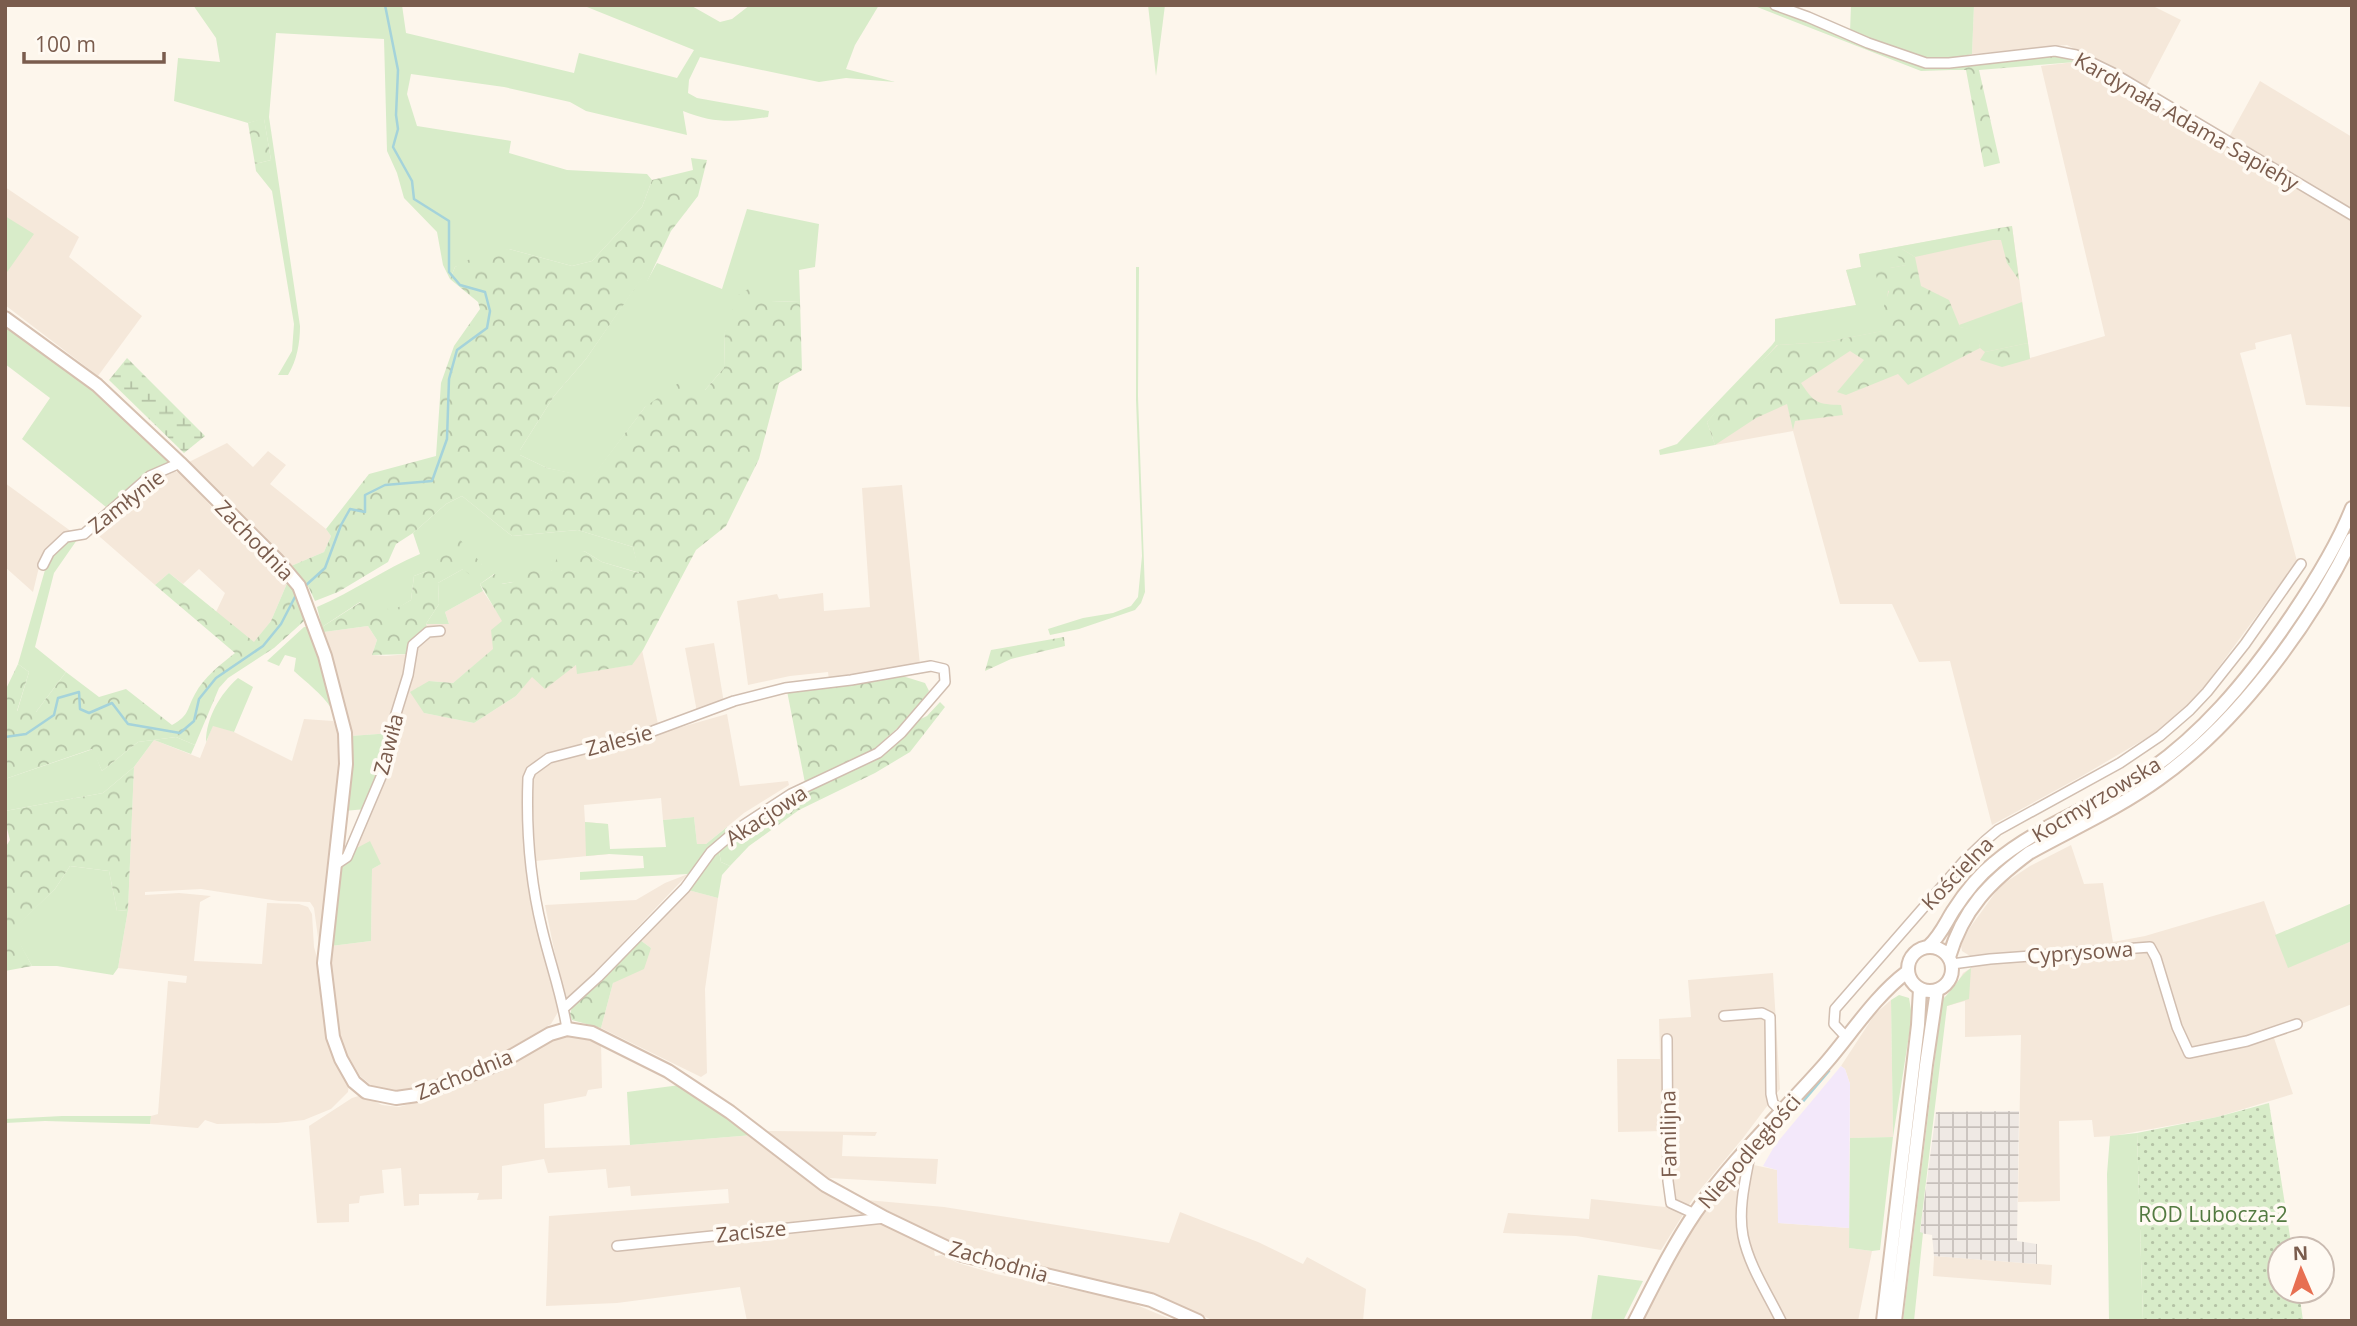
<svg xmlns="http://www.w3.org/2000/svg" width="2357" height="1326" viewBox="0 0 2357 1326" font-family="'Open Sans',sans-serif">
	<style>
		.residential { fill: #f5e8da }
		.industrial { fill: url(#industrial-grid) }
		.education { fill: #f3e8fa }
		.grass { fill: #d8ecc9 }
		.forest { fill: url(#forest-crowns) }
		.wetland { fill: url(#wetland-marsh) }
		.garden { fill: url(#garden-dots) }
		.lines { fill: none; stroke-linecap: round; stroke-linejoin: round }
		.stream { stroke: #a5d3da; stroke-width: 2.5 }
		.street-casing { stroke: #d1beb0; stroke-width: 12 }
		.secondary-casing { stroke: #d6c0b0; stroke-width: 16 }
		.street { stroke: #fff; stroke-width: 9 }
		.secondary { stroke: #fff; stroke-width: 12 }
		.labels { text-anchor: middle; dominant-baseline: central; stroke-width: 7; stroke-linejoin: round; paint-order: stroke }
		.street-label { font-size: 21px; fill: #7a5c4d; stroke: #fffaf3 }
		.park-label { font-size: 21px; fill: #537a41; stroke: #fffaf3 }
	</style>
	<defs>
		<pattern id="industrial-grid" width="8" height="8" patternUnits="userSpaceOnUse" patternTransform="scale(1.75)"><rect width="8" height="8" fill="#efe9e4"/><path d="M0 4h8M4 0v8" fill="none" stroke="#c7c0bb"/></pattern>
		<pattern id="forest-crowns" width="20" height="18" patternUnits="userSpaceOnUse" patternTransform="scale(1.75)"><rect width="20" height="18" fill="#d8ecc9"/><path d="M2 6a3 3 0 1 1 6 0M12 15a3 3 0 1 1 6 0" fill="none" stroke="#b4c2a5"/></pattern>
		<pattern id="wetland-marsh" width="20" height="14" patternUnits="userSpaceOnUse" patternTransform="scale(1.75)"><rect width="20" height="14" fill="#d8ecc9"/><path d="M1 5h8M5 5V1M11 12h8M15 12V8" fill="none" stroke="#b4c2a5"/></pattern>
		<pattern id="garden-dots" width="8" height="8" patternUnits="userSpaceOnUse" patternTransform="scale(1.75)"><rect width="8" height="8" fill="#d8ecc9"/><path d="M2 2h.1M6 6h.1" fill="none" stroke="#b4c2a5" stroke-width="1.8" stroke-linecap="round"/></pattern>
	</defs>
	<rect width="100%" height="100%" fill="#fdf6ec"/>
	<path class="residential" d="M1974,5H2151L2181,20L2146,87L2067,45L1972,54Z
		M2075,62L2109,78L2352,221V407L2306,405L2291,334L2255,343L2256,349L2240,353L2297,561L2204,687L2172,723L2082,776L1992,825L1950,661L1919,662L1892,604H1840L1793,431L1715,445L1707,422L1777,345L1775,319L1856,305L1846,270L1861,267L1859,254L2012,226L2030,358L2105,336L2041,66Z
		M2260,81L2352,137V210L2228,139Z
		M5,187L79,237L69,257L142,316L98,376L5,305Z
		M227,443L253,467L268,451L286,465L270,484L326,529L331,536L324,552L291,566L189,462Z
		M169,470L181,473L230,527L288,581L271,621L254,643L216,612L225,593L199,569L183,584L169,573L155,585L92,530L154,477Z
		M5,483L72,532L45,556L39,567L33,592L5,567Z
		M902,485L920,665L829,680L828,672L790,676L748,685L737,601L777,594L779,599L823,593L824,611L870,607L862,488Z
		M483,591L503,621L494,649L453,683L429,681L424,713L474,723L516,696L532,676L577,665V673L631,665L642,650L658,724L653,728L532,767L525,827L561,1007L551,1024L497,1056L448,1078L415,1089L388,1091L376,1089L360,1076L342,1045L331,999V946L371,941L372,869L381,864L353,850L390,758L411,655L429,630L426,624H449L445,612Z
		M368,626L377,640L372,655L386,656L409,654L392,733L350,736L324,632Z
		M714,643L724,703L697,712L685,648Z
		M727,714L740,786L788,781L789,785L744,813L706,844H697L694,817L663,820L661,798L584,805L585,822L608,824L609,854L535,861L532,780L540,767L559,758L650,736Z
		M304,719L333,721L341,735L342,758L321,960L314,908L310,902L279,901L201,889L145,892V895L179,893L211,896L200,902L194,961L262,964L267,903L299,904L308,907L312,914L314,947L321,972L320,997L325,1029L334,1055L349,1083L348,1092L331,1109L304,1120L277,1123L217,1124L205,1120L198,1128L150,1124L151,1116L158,1114L168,981L186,983L187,976L118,968L128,910L134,767L154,740L200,758L213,725L234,732L292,761Z
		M2071,845L2084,884L2103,883L2113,942L2145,936L2264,901L2288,967L2352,941V1004L2273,1035L2293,1094L2217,1117L2113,1136L2094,1137L2092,1120L2059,1121L2060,1201L2018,1202L2021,1035L1965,1037V1001L1947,1006L1942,1000L1954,989L1963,973L1971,968L1970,956L1962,951L1961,945L1969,929L2000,886L2030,866Z
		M688,874L574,994L564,999L545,905L636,900L665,883Z
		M688,890L718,898L705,989L707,1073L701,1077L601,1028L613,983L651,948L640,940Z
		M1773,973L1780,1089L1743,1138L1694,1197L1661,1250L1576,1236L1503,1233L1508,1213L1589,1219L1591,1199L1665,1207L1664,1131L1618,1132L1617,1059H1660L1659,1019L1691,1017L1688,980Z
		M1891,1000L1893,1137L1850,1138V1084L1845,1069L1841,1066L1875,1014Z
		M569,1033L601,1042L602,1088L588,1090L586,1096L544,1104L545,1148L630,1145L753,1135L834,1199L934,1250L935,1256L942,1255L958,1263L996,1274L1127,1301L1175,1321H747L740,1287L617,1303L546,1306L549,1216L729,1203L728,1189L631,1196L630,1186L608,1188L606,1169L548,1173L544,1159L502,1166V1199L477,1200L479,1193L419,1194V1205L404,1206L401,1168L382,1170L384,1193L360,1196L359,1203L349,1204V1222L317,1223L309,1126L352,1098L362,1095L382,1105L399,1107L448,1093L496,1071L551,1039Z
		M767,1131L877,1132L875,1136L843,1135L842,1156L938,1159L936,1184L829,1178Z
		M1754,1165L1777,1170L1779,1223L1849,1228V1248L1872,1251L1858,1321H1641L1663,1277L1701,1216L1733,1175Z
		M867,1200L944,1207L1169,1243L1180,1212L1258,1242L1303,1264L1307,1257L1366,1289L1363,1321H1215L1139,1290L1014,1263L950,1242Z
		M1934,1256L2052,1265L2051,1285L1933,1276Z"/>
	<path class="industrial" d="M2019,1111L2017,1241L2037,1244V1264L1934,1256L1932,1235L1920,1233L1936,1112Z"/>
	<path class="education" d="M1841,1066L1845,1069L1850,1084L1849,1228L1778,1223L1777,1170L1763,1166L1775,1145Z"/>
	<path class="grass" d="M193,5H402L406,33L574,73L579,53L677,78L694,50L582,5H690L720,22L732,19L750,5H879L855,45L846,69L895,82L846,78L819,82L700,57L689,80L688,93L697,98L769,111L768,117C735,122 715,124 683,111L687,135L586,111L570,102L504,87L411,74L407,94L417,126L511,141L509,153L567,170L647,174L652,180L642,207L592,261L572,266L509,249L455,267L450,279L443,265L437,232L404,198L397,173L387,151L384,39L276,33L269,117L300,326C300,343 297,360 288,375H278L292,351L294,324L272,191L256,171L255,164L271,160L264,119L248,123L174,101L178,58L220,62L216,38Z
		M1148,5H1165L1156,76Z
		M1752,5C1787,5 1817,27 1850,39C1882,50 1918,56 1951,65V70L1921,71Z
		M1851,5H1974L1972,54L1937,62L1850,32Z
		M747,209L819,224L815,267L799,270L800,301L771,302L725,331L724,368L705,390L645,407L592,478L547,468L520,455V450L554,396L586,359L642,277L647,281L657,263L722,289Z
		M5,216L34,234L5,275Z
		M1993,229V240L1915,257L1902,249L1907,265L1890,268C1890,290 1884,309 1883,331L1826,342L1777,345L1707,422L1715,445L1660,455L1659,450L1677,444L1772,345L1775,341V319L1856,305L1846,270L1861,267L1859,254Z
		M1136,267H1139L1138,396L1145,592L1141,603L1135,610L1079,629L1050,635L1048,629L1083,618L1113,613L1131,606L1138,597L1142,556L1136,400Z
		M2022,302L2028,343L1985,352L1980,348L1976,331L1960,327L1959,325Z
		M5,324L95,390L169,460L164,466L129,488L106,507L22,439L50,398L5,364Z
		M462,496L512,536L578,530L633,547L640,573L602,562L584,551L551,571H536L513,582L501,584L494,574L480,584L483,591L445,612L449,624H426L439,604L438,583L463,569L482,564L438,559L427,571L414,576L411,600L390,613L360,602L322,627L317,607C353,592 384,569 420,554L413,533L446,504Z
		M79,537L54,573L35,647L66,672L36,712H17L29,672L18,664L47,563C56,550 63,541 79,537Z
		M304,627H310L313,630L341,735C336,726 334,715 331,708C322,694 306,682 294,671L296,658L285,655L279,666L267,661Z
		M238,678L253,687L234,732L213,726L206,742C206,718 220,694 238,678Z
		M392,733L388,758L366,809L344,811L350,736Z
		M176,737L195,745L191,754L154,740L134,767L103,793L5,811V779L93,749L102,771L138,742Z
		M694,817L697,844H706L727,827L728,832L688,874L580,880V872L644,868L643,856L609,854L586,856L585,822L608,824L610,849L666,847L663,820Z
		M370,841L381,864L372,869L371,941L331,946L341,865L353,850Z
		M719,851L721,862L730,866L722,875L718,898L688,890Z
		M70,866L109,871L117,911L128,910L118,968L113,975L57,966H32L12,930L55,889Z
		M2352,903V941L2288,968L2275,935Z
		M1971,968L1969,999L1947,1006L1920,1232L1923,1233L1914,1321H1903L1942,1000C1953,990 1960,975 1971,968Z
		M1899,995L1909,998L1912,1016L1893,1137L1880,1250L1872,1251L1849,1248L1850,1138L1893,1137L1891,1000Z
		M680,1085L713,1104L753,1135L630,1145L627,1092Z
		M62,1116H151L150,1124L45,1121L5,1123V1119Z
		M2137,1133L2143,1321H2109L2107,1174L2110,1136Z
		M1598,1275L1643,1281L1623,1321H1591Z"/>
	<path class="forest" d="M2056,54L2075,62L1979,70L2000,163L1984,167L1966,70H1951V65Z
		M264,118L271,160L255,164L248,123Z
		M691,158L707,160L698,196L671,231L647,282L642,278L586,359L554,396L520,450V455L547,468L592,477L645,407L680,382L705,390L724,368L725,331L738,295L760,282L771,302L800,301L802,370L779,383L759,459L726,526L696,550L643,650L632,665L577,674L576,665L545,689L532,677L516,696L474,723L424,713L410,692L429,681L453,683L493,649L491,630L502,621L480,584L495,574L502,584L513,582L524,560L536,571H551L558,556L584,551L602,562L639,573L633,547L578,530L512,536L462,496L446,504L413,533L396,544L388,562L338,592L315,601L309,588L291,566L324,552L331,536L326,529L369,474L436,456L441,383L454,346L480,309L478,302L450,279L455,267L487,250L509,249L572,266L592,261L642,207L652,180L693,170Z
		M2012,226L2019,280L2007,263L2001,240H1993V229Z
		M1902,249L1915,257L1921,286L1949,300L1960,327L1977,330L1980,348L1908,385L1898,374L1846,395L1837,392L1864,360L1850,351L1801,383C1815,404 1818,404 1841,405L1843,415L1795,421L1793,430L1787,404L1756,418L1715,445L1707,422L1740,383L1778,345L1826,342L1882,331L1884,306L1889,291L1879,288L1874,265L1887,262L1890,268L1906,265L1896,255Z
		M2028,343L2030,359L2002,367L1980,360L1985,352Z
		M455,534L482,564L470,575L463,569L438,583L439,604L426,624L429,630L409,654L372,655L377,640L368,626L324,632L322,627L375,593L390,612L411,600L414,576L427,571L428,565L438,559L437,547Z
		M169,573L254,642L271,621L288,581L303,608L304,621L274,648L228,678L219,688L195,745L176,737L138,742L102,771L92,749L5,779V691L18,664L29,672L17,711L36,712L66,672L99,697L126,689L172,725C190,715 186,710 195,694C204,677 221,664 235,653L155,585Z
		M1064,637L1065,646L1011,659L985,671L991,650Z
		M896,674L925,683L929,691L912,715L872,751L805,783L787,691Z
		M940,702L945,707L910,752L875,773L799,810L749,846L730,866L721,862L719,851L741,832L791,797L880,755L914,722L927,716Z
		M134,767L128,910L117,911L109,871L70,866L55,889L13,930L32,966L5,971V848L10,840L5,821V811L103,793Z
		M640,940L651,948L644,969L613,983L601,1028L572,1020L570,1014L573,1004Z"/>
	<path class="wetland" d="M127,358L205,436L184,453L109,380Z"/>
	<path class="garden" d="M2269,1103L2292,1249H2280V1291H2299L2303,1321H2143L2137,1133L2217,1117Z"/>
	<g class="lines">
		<path class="stream" d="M304,587L325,568L341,525L350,509L365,512V495L385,485L432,481L447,439L449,379L457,350L487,328L490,311L485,292L460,285L449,272V221L414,199L412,181L393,147L398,129L396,115L398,70L385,5
			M5,737L26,734L54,715L58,698L79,692L80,709L89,713L112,703L128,724L180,733L194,721L199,699L216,678L263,646L281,624L297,593
			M1795,1111L1829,1071"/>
		<defs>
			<path id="street" d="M1775,5L1808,17L1868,43L1926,63H1949L2055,51L2076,55L2113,73L2352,215
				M43,565L49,553L66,537L84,534L150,476L180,463
				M335,865L347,857L389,758L395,717L408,675L413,645L428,632L440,631
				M1952,964L1990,959L2150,947L2156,958L2177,1027L2189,1053L2247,1041L2297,1024
				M564,1008L598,977L685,888L711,852L739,828L791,794L878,753L901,733L945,682L944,669L931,666L851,680L785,688L734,701L653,731L549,758L531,771L528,778C526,828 530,880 542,929C550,963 562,995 567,1029
				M1724,1016L1762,1013L1770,1017L1771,1094L1773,1103L1781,1111
				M1847,1038L1834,1024L1835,1009L1965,860L1986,840L1998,830L2120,763L2160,736L2190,710L2207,692L2245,644L2301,564
				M1667,1039L1668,1181L1671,1203L1695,1214
				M1746,1151L1750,1155C1745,1181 1738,1210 1743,1236C1749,1266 1768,1294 1781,1321
				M617,1246L885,1218"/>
			<path id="secondary" d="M5,318L97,385L180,463L277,560L299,586L325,656L345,733L346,764L324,963L333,1037L341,1059L354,1082L366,1092L396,1098L417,1095L498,1064L550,1034L567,1029L592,1033L668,1071L730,1112L825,1185L885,1218L962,1255L1151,1300L1198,1321
				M1929,946C1940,936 1945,924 1953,911C1964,894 1978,876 1994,863C2035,828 2087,810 2132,782C2199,740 2248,680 2292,615C2315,581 2337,546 2352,508
				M1908 969a22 22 0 1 1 44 0a22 22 0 1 1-44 0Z
				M1949,957C1963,909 1990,882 2029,853C2072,829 2119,808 2159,779C2238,723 2310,625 2352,539
				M1635,1321C1654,1284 1672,1247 1695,1213C1732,1159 1782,1113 1825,1064C1852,1033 1874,997 1907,972
				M1883,1321L1918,1025L1920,989
				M1895,1321L1926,1065L1937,990"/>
		</defs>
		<use href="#street" class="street-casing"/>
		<use href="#secondary" class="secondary-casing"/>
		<use href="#street" class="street"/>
		<use href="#secondary" class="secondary"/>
	</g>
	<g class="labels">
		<g class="street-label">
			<text transform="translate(2187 121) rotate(30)">Kardynała Adama Sapiehy</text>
			<text transform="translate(126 501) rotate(-38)">Zamłynie</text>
			<text transform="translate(255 540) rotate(46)">Zachodnia</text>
			<text transform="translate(619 740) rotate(-15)">Zalesie</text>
			<text transform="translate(388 744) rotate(-75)">Zawiła</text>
			<text transform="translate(2096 799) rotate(-31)">Kocmyrzowska</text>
			<text transform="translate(766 815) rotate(-33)">Akacjowa</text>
			<text transform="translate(1957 873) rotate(-46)">Kościelna</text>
			<text transform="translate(2080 952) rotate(-4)">Cyprysowa</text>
			<text transform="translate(464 1074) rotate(-22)">Zachodnia</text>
			<text transform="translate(1668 1134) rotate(-91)">Familijna</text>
			<text transform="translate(1749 1151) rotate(-49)">Niepodległości</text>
			<text transform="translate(751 1231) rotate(-6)">Zacisze</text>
			<text transform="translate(999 1261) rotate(16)">Zachodnia</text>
		</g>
		<g class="park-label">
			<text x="2213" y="1214">ROD Lubocza-2</text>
		</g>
	</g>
	<rect width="2357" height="1326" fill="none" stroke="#7a5c4d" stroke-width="14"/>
	<g transform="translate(2301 1270) rotate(358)"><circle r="33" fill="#fffaf3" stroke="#cabbb1" stroke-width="2"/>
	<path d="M0-5L12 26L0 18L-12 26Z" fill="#e76f51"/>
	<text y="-10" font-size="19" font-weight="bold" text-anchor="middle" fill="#7a5c4d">N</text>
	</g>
	<path d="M24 52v10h140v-10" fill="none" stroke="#7a5c4d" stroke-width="3.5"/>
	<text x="35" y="52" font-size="21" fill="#7a5c4d" stroke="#fffaf3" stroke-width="5" paint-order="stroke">100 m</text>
</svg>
